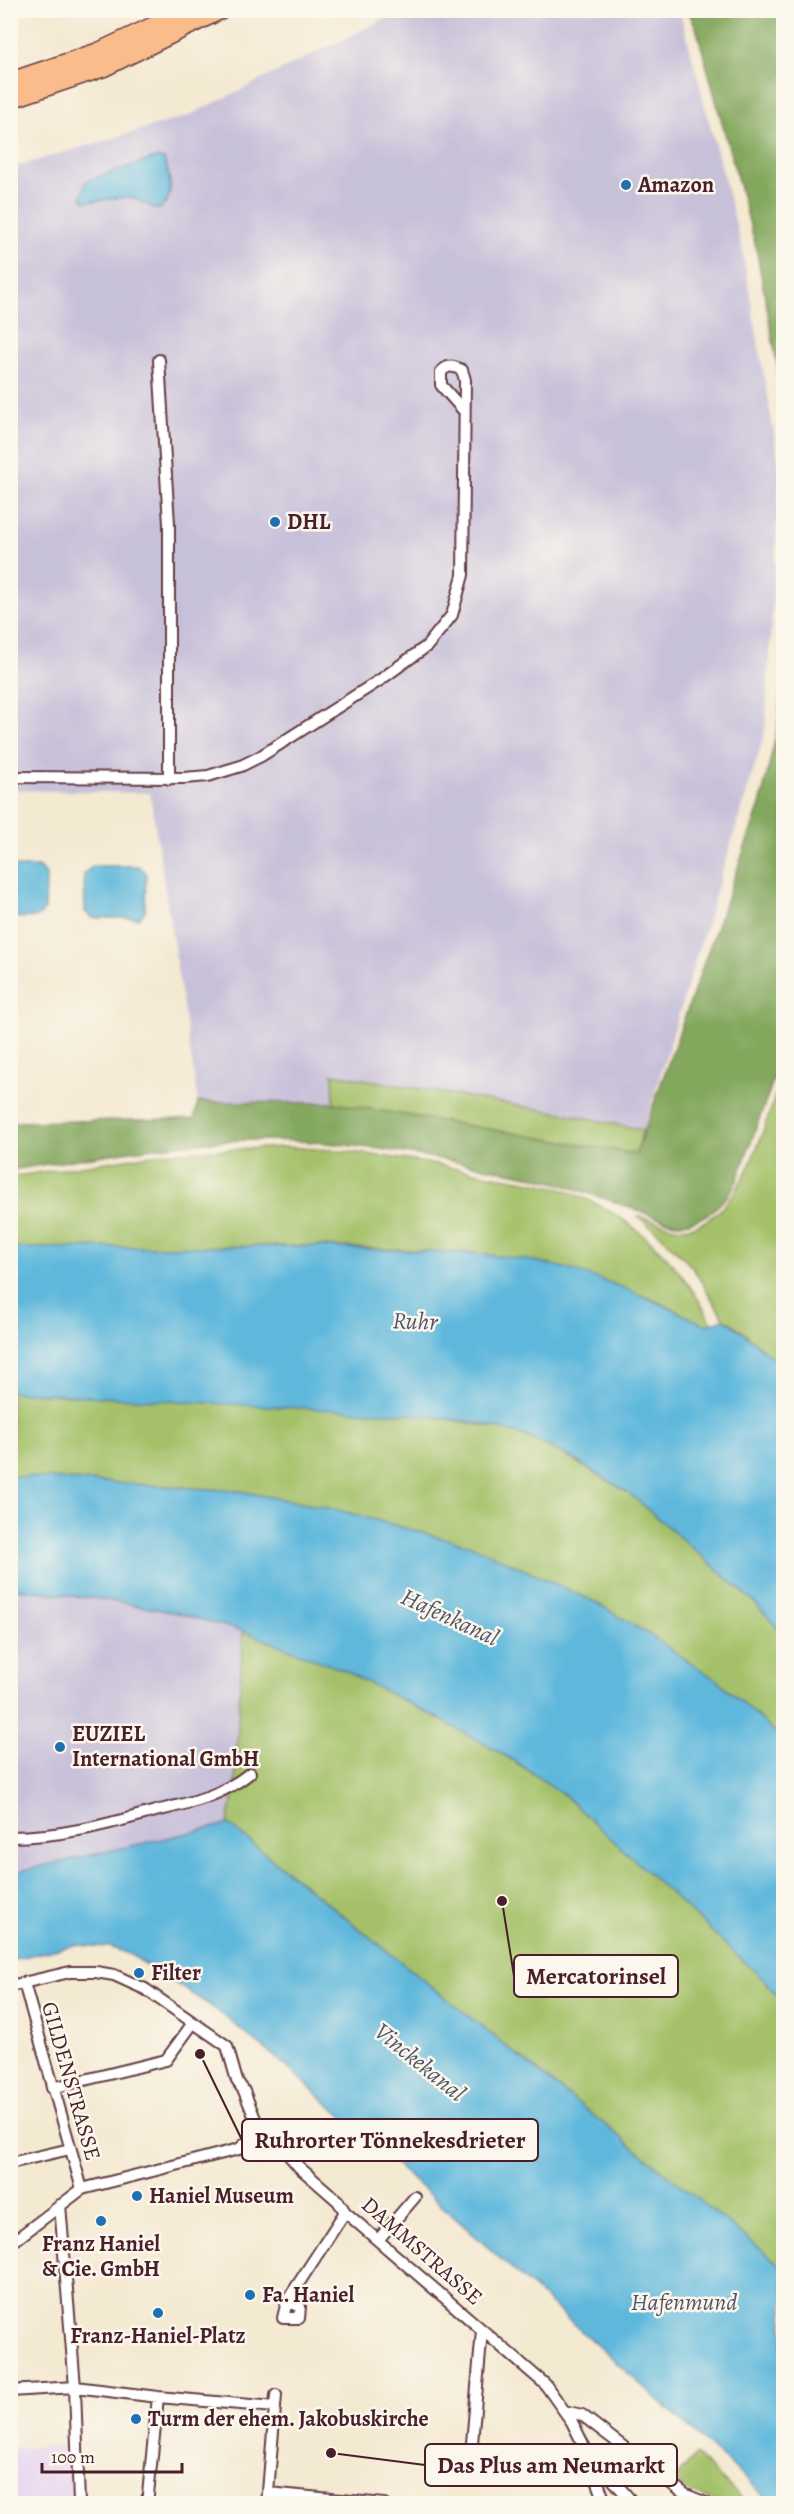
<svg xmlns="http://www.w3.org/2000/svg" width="794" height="2514" viewBox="0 0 794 2514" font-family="Alegreya,serif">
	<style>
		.built { fill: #e5d3f1 }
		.industrial { fill: #c7c0d9 }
		.green { fill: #a4c169; stroke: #77704a; stroke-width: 1.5 }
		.forest { fill: #83a75d; stroke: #666344; stroke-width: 1.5 }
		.water { fill: #5eb8dc; stroke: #546c84; stroke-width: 1.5 }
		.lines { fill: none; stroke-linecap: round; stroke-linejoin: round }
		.street-casing { stroke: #643d44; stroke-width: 14 }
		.highway-casing { stroke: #643d44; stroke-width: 21 }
		.street { stroke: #fff; stroke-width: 10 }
		.highway { stroke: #f9bc8a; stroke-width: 18 }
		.poi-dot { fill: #1f6fb2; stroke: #fbf7ec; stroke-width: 2 }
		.labels { text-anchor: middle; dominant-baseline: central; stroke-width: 5; stroke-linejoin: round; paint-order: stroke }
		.poi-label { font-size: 22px; font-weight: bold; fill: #4a1f2b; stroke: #fbf7ec; text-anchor: start }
		.street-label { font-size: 22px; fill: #4a1f2b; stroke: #fbf7ec }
		.water-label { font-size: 24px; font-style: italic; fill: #515569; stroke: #fbf7ec }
		.leader { fill: none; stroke: #4a1f2b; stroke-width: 2 }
		.callout-dot { fill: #4a1f2b; stroke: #fbf7ec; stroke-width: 2 }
		.callout { fill: #fbf7ec; stroke: #4a1f2b; stroke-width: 2 }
		.callout-label { font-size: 24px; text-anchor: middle; font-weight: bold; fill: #4a1f2b }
	</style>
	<rect width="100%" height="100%" fill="#fbf7ec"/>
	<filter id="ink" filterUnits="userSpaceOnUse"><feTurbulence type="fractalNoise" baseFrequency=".0167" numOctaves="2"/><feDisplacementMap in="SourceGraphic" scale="12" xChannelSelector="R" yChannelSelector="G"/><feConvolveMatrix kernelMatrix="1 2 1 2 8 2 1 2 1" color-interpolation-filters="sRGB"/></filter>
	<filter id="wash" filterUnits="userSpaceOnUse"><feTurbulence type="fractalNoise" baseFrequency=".008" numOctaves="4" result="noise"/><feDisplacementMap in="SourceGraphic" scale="24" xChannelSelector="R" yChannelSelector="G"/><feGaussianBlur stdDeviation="1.35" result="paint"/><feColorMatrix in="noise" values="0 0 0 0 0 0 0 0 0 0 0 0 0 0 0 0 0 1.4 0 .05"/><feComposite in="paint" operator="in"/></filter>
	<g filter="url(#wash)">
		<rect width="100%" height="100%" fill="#f4e9d1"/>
		<path class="built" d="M69,2445L71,2503H11V2449Z"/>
		<path class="industrial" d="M396,11H680L742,247L780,470L765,733L636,1154L303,1103L198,1102L150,793L11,790V168L188,116L378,22Z
			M11,1588L106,1600L177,1613L243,1631L235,1786L228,1824L11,1873Z"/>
		<path class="green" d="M783,1073V1365L771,1357L736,1326L724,1319L693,1268L661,1235L638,1217C652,1218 667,1228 682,1228C742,1226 766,1118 783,1073Z
			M333,1074L567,1114L643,1130L636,1154L334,1103Z
			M285,1147C350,1150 411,1159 474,1172C503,1178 536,1181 564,1190C630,1213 682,1262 712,1324L705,1325L652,1299L582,1274L540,1262L472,1253L319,1246L11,1248V1177L171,1152Z
			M11,1392L382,1411L438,1417L507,1430L543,1442L630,1494L756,1601L783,1631V1739L718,1681L648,1634L475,1547L338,1510L239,1491L11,1476Z
			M243,1631C277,1644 312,1656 345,1671C421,1704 496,1747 563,1794L763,1979L783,2003V2267L228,1824L235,1786Z
			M696,2455L744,2500L741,2503C719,2503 690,2496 673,2481Z"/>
		<path class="forest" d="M688,11H783V397L756,247L696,27Z
			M783,664V1053L737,1181C726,1201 705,1223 681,1223C666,1223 651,1215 637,1210C601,1198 567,1184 529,1176C428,1156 327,1135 222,1141C151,1146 81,1159 11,1170V1122L194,1119L198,1102L334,1103L636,1154L760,805L778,726Z"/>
		<path class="water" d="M155,158L164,159C170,176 176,197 160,209C150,209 143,201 133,198C118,195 100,203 84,201L81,197L86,181Z
			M93,866H138L146,872L145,911L139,918H92L85,912L84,873Z
			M10,867H38L46,874L45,910L38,917L11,918Z
			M319,1246C392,1253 465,1248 538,1262C596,1273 652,1299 705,1325L724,1319C746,1332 762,1352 783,1365V1634L753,1601L630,1494L570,1457L528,1437L480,1423L409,1414L11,1392V1248Z
			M11,1476L239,1491L338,1510L475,1547L597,1603L648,1634L718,1681L783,1739V2003L763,1979L563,1794L518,1763L434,1716L345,1671L243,1631L177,1613L106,1600L11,1588Z
			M228,1824L783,2267V2503H776L767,2498L286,2066L214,2008L131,1955L111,1947L75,1945L11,1960V1873Z"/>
	</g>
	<g filter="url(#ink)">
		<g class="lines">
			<defs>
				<path id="street" d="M159,360L169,524V779
					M10,777L184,778L208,776L241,766L261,756L380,680L427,646L452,615L463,575L465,380L462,370C453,366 448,364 441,372V385L464,411
					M10,1837C60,1837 105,1825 152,1812C188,1803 221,1797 250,1773
					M24,1983L82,2189
					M10,1986L70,1972H96L114,1975L145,1989L227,2046L237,2081L244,2091L260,2131L286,2152L299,2167L338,2201L345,2212L545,2384L572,2422L585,2448L634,2504
					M52,2088L166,2060L193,2023
					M10,2163L70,2149
					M60,2205L75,2387L79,2504
					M378,2240L415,2197
					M10,2244L82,2189L239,2149L260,2131
					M287,2301L300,2307L299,2318H283L287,2301L345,2212
					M10,2391L75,2387L158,2397L275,2407
					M564,2411L582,2415L686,2495L708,2504
					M587,2454L606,2504
					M469,2477L482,2330
					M268,2493L384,2504
					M147,2504L158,2397
					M267,2504L276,2395"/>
				<path id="highway" d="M10,82L99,52L188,10
					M10,99L104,67L220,10"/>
			</defs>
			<use href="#street" class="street-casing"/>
			<use href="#highway" class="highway-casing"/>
			<use href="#street" class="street"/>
			<use href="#highway" class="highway"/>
		</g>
	</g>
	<g class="poi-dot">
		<circle cx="626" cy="185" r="6"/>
		<circle cx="275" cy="522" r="6"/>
		<circle cx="60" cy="1747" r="6"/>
		<circle cx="139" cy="1973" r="6"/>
		<circle cx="137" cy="2196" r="6"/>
		<circle cx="101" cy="2221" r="6"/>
		<circle cx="250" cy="2295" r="6"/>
		<circle cx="158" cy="2313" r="6"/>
		<circle cx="136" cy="2419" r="6"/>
	</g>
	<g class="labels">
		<g class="poi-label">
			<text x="638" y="185">Amazon</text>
			<text x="287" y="522">DHL</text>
			<text x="72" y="1734">EUZIEL<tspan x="72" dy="25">International GmbH</tspan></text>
			<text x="151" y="1973">Filter</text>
			<text x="149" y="2196">Haniel Museum</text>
			<text x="101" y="2244" text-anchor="middle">Franz Haniel<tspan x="101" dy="25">&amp; Cie. GmbH</tspan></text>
			<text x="262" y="2295">Fa. Haniel</text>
			<text x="158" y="2336" text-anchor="middle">Franz-Haniel-Platz</text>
			<text x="148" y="2419">Turm der ehem. Jakobuskirche</text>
		</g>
		<g class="street-label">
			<text transform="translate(71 2081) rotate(74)">GILDENSTRASSE</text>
			<text transform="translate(422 2251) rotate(41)">DAMMSTRASSE</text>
		</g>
		<g class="water-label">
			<text transform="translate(415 1321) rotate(2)">Ruhr</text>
			<text transform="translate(450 1617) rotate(25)">Hafenkanal</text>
			<text transform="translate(420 2062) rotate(39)">Vinckekanal</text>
			<text x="684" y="2302">Hafenmund</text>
		</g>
	</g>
	<path class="leader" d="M502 1901L514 1976M200 2054L242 2140M331 2453L425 2465"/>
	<g class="callout-dot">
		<circle cx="502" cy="1901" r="6"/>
		<circle cx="200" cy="2054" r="6"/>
		<circle cx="331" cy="2453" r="6"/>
	</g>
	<g class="callout">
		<rect x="514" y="1955" width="164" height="42" rx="6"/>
		<rect x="242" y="2119" width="296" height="42" rx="6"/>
		<rect x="425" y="2444" width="252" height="42" rx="6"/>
	</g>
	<g class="callout-label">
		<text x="596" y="1984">Mercatorinsel</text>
		<text x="390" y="2148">Ruhrorter Tönnekesdrieter</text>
		<text x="551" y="2473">Das Plus am Neumarkt</text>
	</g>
	<rect width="794" height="2514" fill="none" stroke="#fbf7ec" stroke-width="36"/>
	<path d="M42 2463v9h140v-9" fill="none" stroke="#4a1f2b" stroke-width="3"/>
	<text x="51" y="2463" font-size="18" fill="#4a1f2b" stroke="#fbf7ec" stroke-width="4.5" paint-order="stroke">100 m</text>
</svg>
